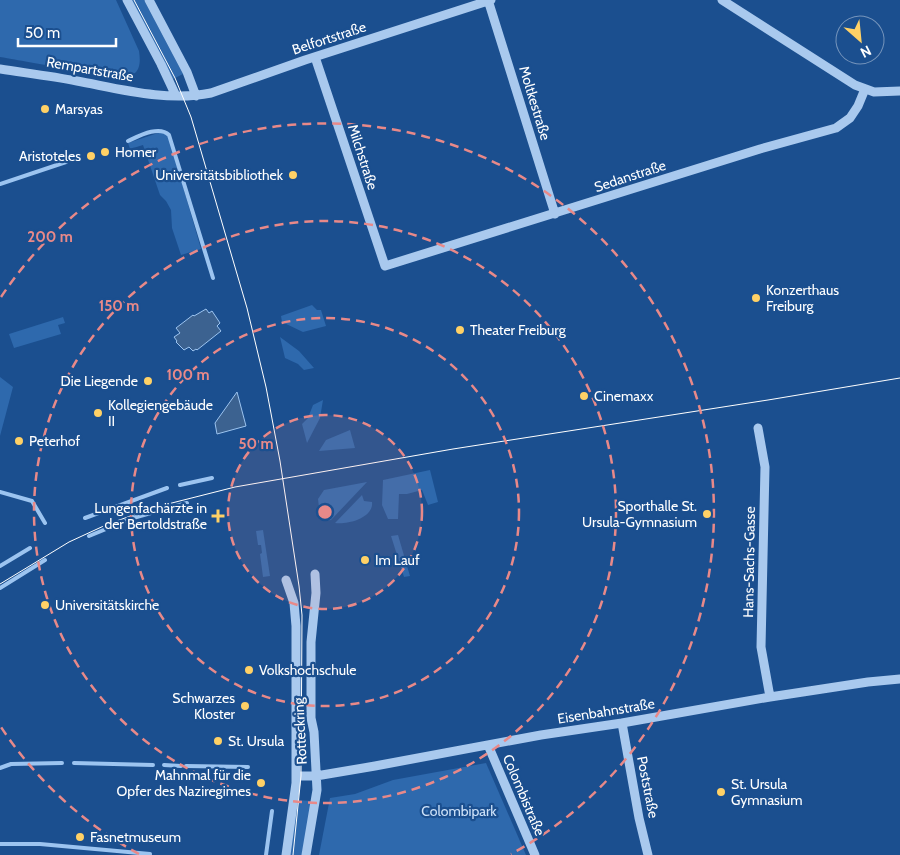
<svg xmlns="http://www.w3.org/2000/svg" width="900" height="855" viewBox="0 0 900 855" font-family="Cabin,sans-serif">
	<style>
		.green { fill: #2e69ad }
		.water { fill: #3c6290; stroke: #9cc4f0 }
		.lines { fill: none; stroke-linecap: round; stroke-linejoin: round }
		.stream { stroke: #9cc4f0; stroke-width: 4 }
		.minor { stroke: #a9c9ee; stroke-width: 9 }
		.tram { stroke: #fff; stroke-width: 1 }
		.ring { fill: none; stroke: #e88989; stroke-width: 2.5; stroke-dasharray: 9 6 }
		.poi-dot { fill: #ffd166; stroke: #1b4f8f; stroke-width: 2 }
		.labels { text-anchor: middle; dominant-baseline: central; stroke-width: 4.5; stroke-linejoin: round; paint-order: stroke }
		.street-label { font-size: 14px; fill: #fff; stroke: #1b4f8f }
		.poi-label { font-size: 14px; fill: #fff; stroke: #1b4f8f; text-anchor: start }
		.park-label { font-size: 14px; fill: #cfe3fa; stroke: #1b4f8f }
		.centre { fill: #e88989; stroke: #1b4f8f; stroke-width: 2.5 }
		.ring-label { font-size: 15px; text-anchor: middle; font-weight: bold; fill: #e88989; stroke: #1b4f8f; stroke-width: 4.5; stroke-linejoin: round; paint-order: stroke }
	</style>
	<rect width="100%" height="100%" fill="#1b4f8f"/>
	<path class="green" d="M0,0H116L139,51C140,58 141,68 135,73C125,81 19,60 0,57Z
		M131,0H144L183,74L173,79Z
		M161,132L167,135L169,138L201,249L181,255L172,228L171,210L166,201L160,195L143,145L130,149L128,143Z
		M312,305L317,310H321L326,326L303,332L282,322L281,316Z
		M63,317L65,323L58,325L61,334L14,348L9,334Z
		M280,337L299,351L314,368L304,370L298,364L285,358Z
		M0,377L13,387L0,436Z
		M323,400L320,418L307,443L302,424L308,418L313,405Z
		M350,430L355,448L319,451L326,440Z
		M430,470L438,502L428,505L422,490L407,494H399L398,519H388L382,505L383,480Z
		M367,482L331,520L323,521L320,516L318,499L324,490Z
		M362,495L364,501L372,502C374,518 347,525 335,523Z
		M263,530L270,576L263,577L260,554L262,553L261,545H258L256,531Z
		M398,535L410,576L404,577L391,536Z
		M486,763L526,855H319L330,798L355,794L393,780Z
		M297,800L312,801L302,855H290Z"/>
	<path class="water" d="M206,309L209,313L212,311L220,323L217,326L221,331L197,350L196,349L193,351L189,347L184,350L176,342L177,341L174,337L180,333L176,328L193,315L194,316Z
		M237,392L246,426L217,434L215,423Z"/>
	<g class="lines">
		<path class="stream" d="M128,141C139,136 159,125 169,135L213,278
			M0,184L66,162
			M180,485L212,478
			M0,492L32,501L45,523
			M85,518L167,488
			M89,536L133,518L187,503
			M0,566L30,548
			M0,588L45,560
			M74,763L153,765
			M164,765L181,766
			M186,766L248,767
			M0,768L11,764L62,763
			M0,844H40L150,854
			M266,855L272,811"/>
		<path class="minor" d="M127,0L161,64L176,96
			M149,0L187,72L196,96
			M488,0L555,214
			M722,0L855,85L874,92L900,91
			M315,57L385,266L760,149L836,128L850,118L858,106L865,89
			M0,69C26,73 51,76 77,81C120,89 167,102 211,93L305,60L491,0
			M758,428L765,467L761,647L770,697
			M622,723L639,818L648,855
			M488,745L535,855
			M296,776H316L375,766L541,735L622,723L770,697L868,682L900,679
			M286,855L296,783V626L294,603L286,580
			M306,855L317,790L314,732L311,718V642L316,593L315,574"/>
		<path class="tram" d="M134,0L175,78L191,117L247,308L266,387L280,461L299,586L302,615L301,776L293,855
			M0,584L69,542L108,524L156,507L235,487L453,449L768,400L900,378"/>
	</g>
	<circle cx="325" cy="512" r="97" fill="#e88989" fill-opacity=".12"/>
	<g class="ring">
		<circle cx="325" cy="512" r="97"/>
		<circle cx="325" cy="512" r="194"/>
		<circle cx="325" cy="512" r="291"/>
		<path d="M139 854A389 389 0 0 1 1 727M1 297A389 389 0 1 1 511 854"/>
	</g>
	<g class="poi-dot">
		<circle cx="45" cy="109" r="5"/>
		<circle cx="105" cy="152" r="5"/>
		<circle cx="91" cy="156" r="5"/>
		<circle cx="293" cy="175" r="5"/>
		<circle cx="756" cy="298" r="5"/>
		<circle cx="460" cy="330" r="5"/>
		<circle cx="148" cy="381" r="5"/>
		<circle cx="584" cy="396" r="5"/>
		<circle cx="98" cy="413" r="5"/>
		<circle cx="19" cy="441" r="5"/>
		<circle cx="707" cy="514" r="5"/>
		<path d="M215.5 508.5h5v5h5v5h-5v5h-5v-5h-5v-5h5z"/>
		<circle cx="365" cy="560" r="5"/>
		<circle cx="45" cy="605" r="5"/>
		<circle cx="249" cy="670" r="5"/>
		<circle cx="245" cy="706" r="5"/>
		<circle cx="218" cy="741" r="5"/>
		<circle cx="261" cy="783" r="5"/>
		<circle cx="721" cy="792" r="5"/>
		<circle cx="80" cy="837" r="5"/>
	</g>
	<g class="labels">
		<g class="street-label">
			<text transform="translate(329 38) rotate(-18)">Belfortstraße</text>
			<text transform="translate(90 69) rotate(10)">Rempartstraße</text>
			<text transform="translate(535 103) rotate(73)">Moltkestraße</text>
			<text transform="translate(363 157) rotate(72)">Milchstraße</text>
			<text transform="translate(630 176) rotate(-18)">Sedanstraße</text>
			<text transform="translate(749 562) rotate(-89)">Hans-Sachs-Gasse</text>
			<text transform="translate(606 711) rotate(-9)">Eisenbahnstraße</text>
			<text transform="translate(300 731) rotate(-93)">Rotteckring</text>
			<text transform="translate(648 787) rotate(79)">Poststraße</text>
			<text transform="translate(524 795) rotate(67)">Colombistraße</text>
		</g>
		<g class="poi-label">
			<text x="55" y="109">Marsyas</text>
			<text x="115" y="152">Homer</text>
			<text x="81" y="156" text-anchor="end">Aristoteles</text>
			<text x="283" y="175" text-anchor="end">Universitätsbibliothek</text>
			<text x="766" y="290">Konzerthaus<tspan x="766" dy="16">Freiburg</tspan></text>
			<text x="470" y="330">Theater Freiburg</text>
			<text x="138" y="381" text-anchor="end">Die Liegende</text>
			<text x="594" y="396">Cinemaxx</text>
			<text x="108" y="405">Kollegiengebäude<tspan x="108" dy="16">II</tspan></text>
			<text x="29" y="441">Peterhof</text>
			<text x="697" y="506" text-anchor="end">Sporthalle St.<tspan x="697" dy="16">Ursula-Gymnasium</tspan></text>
			<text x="207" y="508" text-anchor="end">Lungenfachärzte in<tspan x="207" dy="16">der Bertoldstraße</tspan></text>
			<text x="375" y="560">Im Lauf</text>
			<text x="55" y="605">Universitätskirche</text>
			<text x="259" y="670">Volkshochschule</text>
			<text x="235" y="698" text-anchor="end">Schwarzes<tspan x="235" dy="16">Kloster</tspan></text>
			<text x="228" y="741">St. Ursula</text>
			<text x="251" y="775" text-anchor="end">Mahnmal für die<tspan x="251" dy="16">Opfer des Naziregimes</tspan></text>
			<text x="731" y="784">St. Ursula<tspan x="731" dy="16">Gymnasium</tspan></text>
			<text x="90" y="837">Fasnetmuseum</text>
		</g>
		<g class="park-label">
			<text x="459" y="811">Colombipark</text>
		</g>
	</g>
	<circle cx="325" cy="512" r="8" class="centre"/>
	<g class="ring-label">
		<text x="50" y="242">200 m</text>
		<text x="119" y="311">150 m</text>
		<text x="188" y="380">100 m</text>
		<text x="256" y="449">50 m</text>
	</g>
	<g transform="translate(860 40) rotate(153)"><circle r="24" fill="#1b4f8f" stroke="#7695bc"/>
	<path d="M0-4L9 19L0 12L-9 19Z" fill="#ffd166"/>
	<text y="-8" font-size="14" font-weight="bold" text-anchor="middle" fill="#ffffff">N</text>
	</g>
	<path d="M18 38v8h98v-8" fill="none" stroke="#ffffff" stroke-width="2.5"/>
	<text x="25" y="38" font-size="15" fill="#ffffff" stroke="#1b4f8f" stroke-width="4" paint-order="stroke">50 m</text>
</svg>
